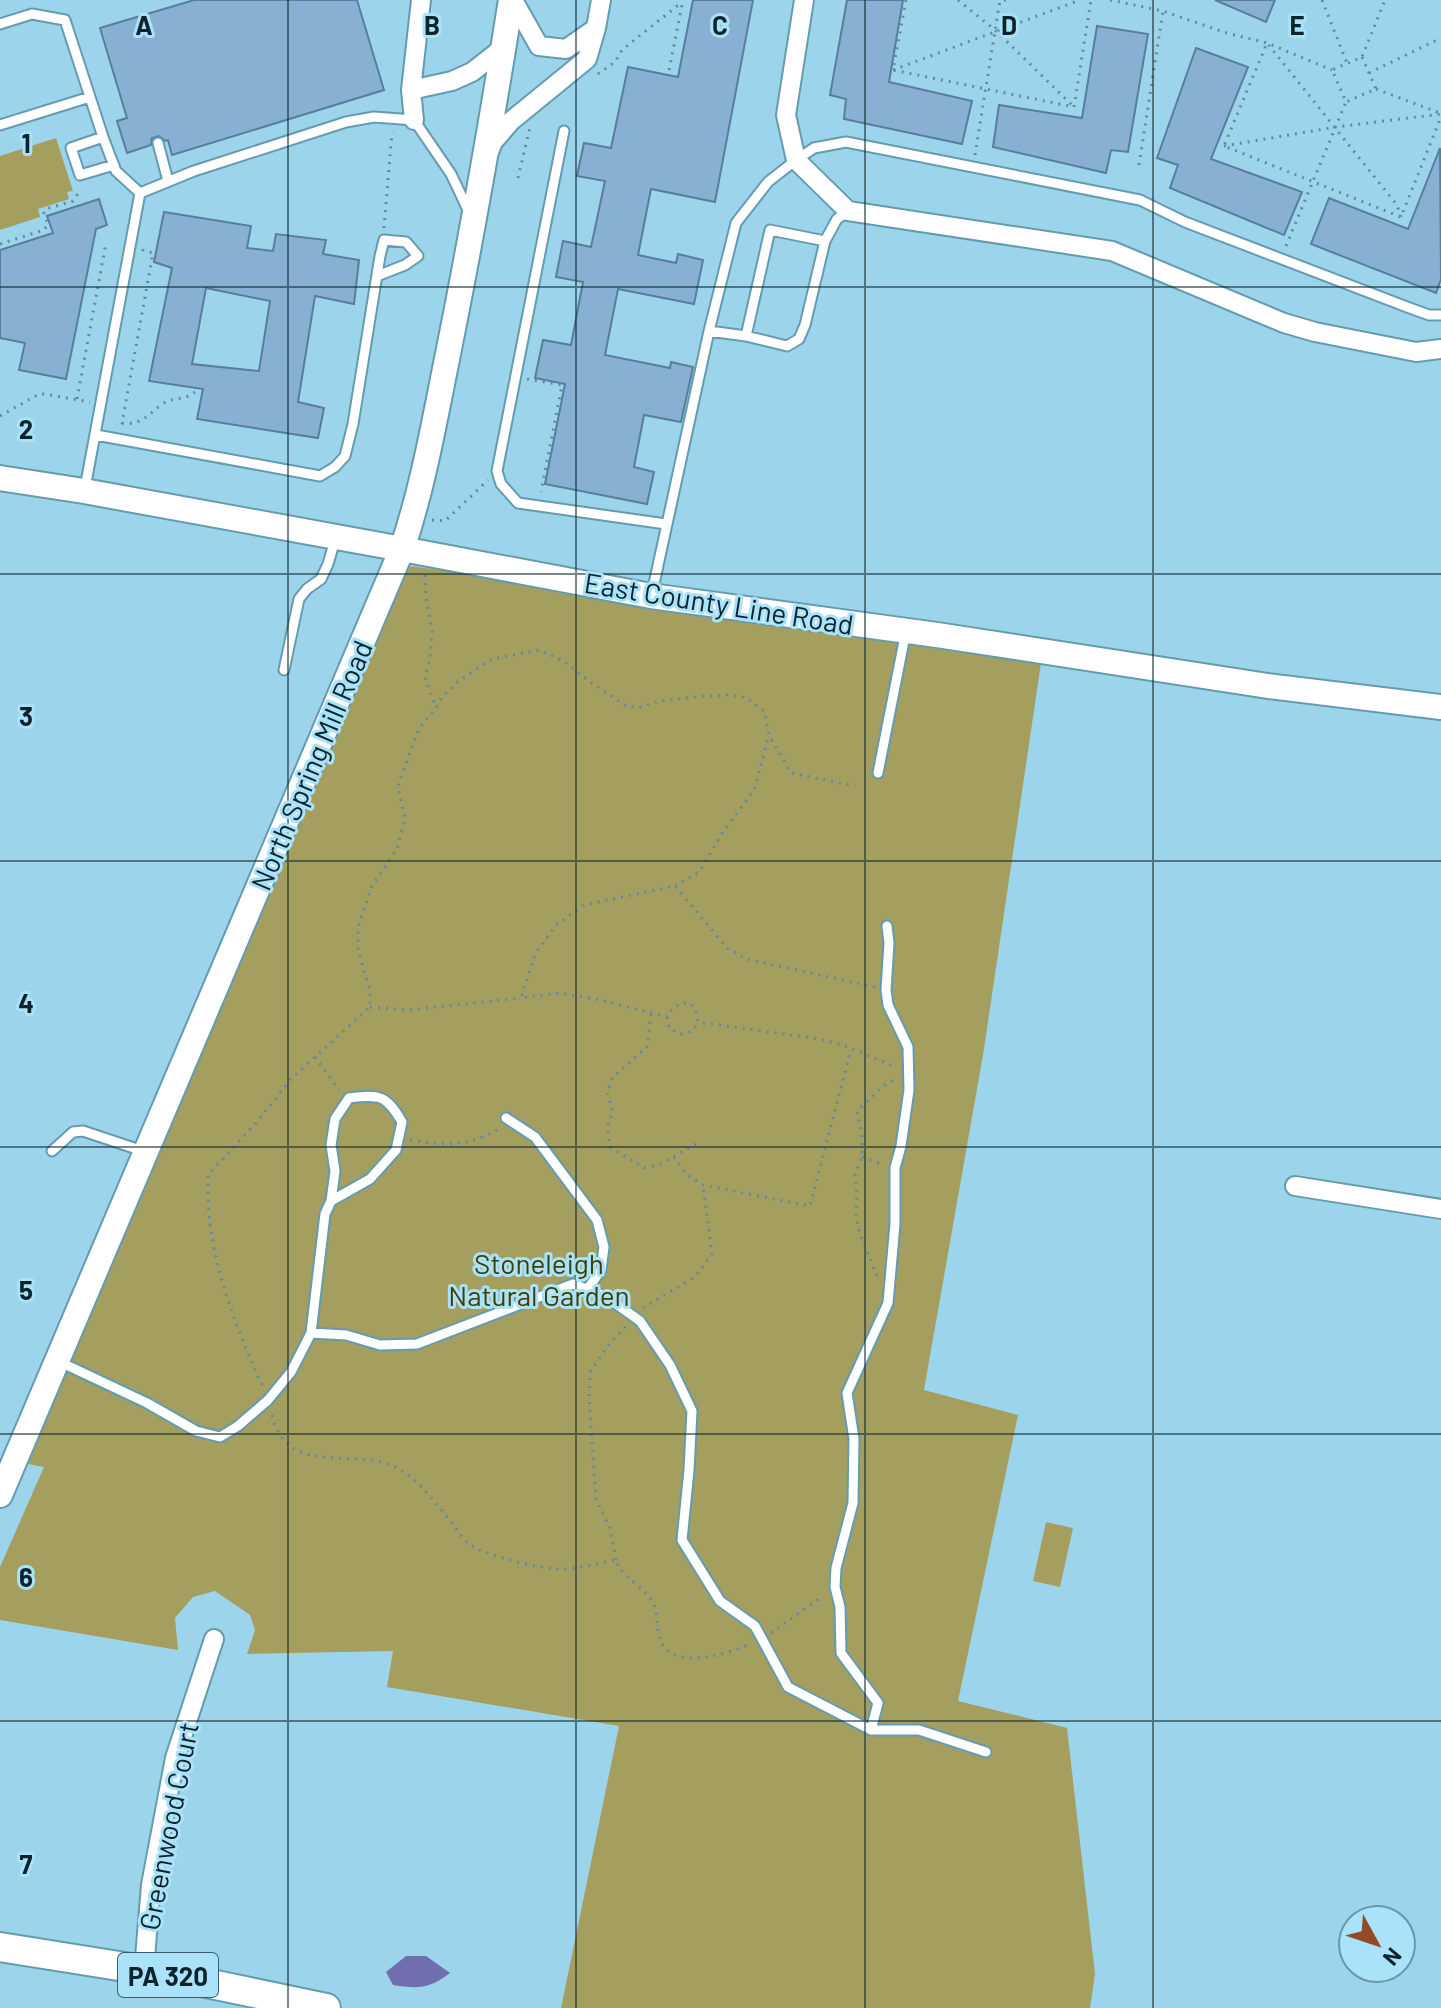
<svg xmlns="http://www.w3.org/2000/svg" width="1441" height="2008" viewBox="0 0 1441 2008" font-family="Barlow,sans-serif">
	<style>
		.green { fill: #a49f5e }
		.water { fill: #716eae }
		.building { fill: #88b0d2; stroke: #587e9e; stroke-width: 2; fill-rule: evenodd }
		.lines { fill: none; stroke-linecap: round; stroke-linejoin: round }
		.lane-casing { stroke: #659bb1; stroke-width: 13 }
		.street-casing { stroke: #659bb1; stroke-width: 22 }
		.secondary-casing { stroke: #659bb1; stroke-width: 28 }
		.primary-casing { stroke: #659bb1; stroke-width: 32 }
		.path { stroke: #618b9c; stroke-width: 3; stroke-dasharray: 2 6; stroke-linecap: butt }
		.lane { stroke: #fff; stroke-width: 9 }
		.street { stroke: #fff; stroke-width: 18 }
		.secondary { stroke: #fff; stroke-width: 24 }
		.primary { stroke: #fff; stroke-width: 28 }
		.grid { fill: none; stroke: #0d242c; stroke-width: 2; stroke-opacity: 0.55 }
		.labels { text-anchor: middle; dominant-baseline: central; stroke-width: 6; stroke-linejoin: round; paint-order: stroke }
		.shield { fill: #a9e2f9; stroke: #3c5d6a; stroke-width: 2 }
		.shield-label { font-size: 26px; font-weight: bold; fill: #0d242c }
		.street-label { font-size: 28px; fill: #0d242c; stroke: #a9e2f9 }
		.park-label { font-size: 28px; fill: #413d00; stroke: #a9e2f9 }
		.grid-label { font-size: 26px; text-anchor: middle; font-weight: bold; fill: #0d242c; stroke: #a9e2f9; stroke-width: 6; stroke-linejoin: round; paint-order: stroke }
	</style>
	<rect width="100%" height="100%" fill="#9cd5eb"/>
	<path class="green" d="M56,138L73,191L67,192L69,199L38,209L40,217L0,230V156Z
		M409,566L560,586L1041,663L984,1049L924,1390L1018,1415L958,1701L1067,1728L1095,1974L1090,2008H561L619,1726L387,1687L393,1651L247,1654L255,1630L250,1615L215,1591L193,1597L175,1618L178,1650L0,1620V1567L44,1467L28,1464Z
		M1046,1522L1073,1528L1060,1587L1033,1581Z"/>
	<path class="water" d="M406,1956H426L450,1973C429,1989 418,1989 393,1985L386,1972Z"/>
	<path class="building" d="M194,0H357L384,90L172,155L168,140L165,141L159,136L152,138L151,145L127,153L117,121L127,118L100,28Z
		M693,0H753L715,202L651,189L638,255L676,263L678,254L703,260L694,304L618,289L605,355L670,368L671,362L693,367L681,422L644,415L634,467L654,472L647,504L545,484L565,384L535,378L543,340L571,345L583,282L556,277L563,241L591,247L605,181L577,176L584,143L611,148L628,67L678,77Z
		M847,0H903L889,82L972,101L962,144L844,119L846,99L830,95Z
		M1215,0H1275L1266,22Z
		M1097,26L1148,34L1128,152L1111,150L1106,173L993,147L999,105L1082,118Z
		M1196,48L1248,67L1211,159L1302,192L1284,235L1170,188L1178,165L1157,158Z
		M1440,148L1441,279L1436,293L1311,244L1329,198L1408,229Z
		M99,199L107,225L96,229L66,379L19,370L25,343L0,338V250L53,233L47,216Z
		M164,212L251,226L247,248L273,251L276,234L326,240L323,254L359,260L354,304L315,296L298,402L324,408L318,438L197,419L203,389L149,381L172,268L154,262ZM206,288L270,301L259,371L192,364Z"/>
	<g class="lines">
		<defs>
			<path id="lane" d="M0,24L32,14L65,20L103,137
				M0,125L90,97
				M564,131L497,471L501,484L518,503L666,524
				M158,143L168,181
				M114,165L80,175L71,148L103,137L116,171L140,193
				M825,241L837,219L848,211
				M709,331L746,336L787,346L799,339L805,325L825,241L770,230L746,336
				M96,435L320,476L335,467L345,456L353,424L380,256L384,240L406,242L418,256L405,265L377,276
				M85,488L140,193L194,171L346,122L374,117L414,120L451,174L469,212
				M652,593L709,331L736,223L768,182L796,160L814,148L846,142L1140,200L1185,222L1407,307L1429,315H1441
				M284,670L299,599L307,589L321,579L328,564L335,540
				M878,773L906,631
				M506,1118L535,1137L597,1220L604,1247L601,1270L587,1290
				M52,1151L73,1132L83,1131L143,1151
				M311,1333L346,1335L380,1345L417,1344L573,1284L605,1296L640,1321L670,1365L692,1411L689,1470L682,1540L720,1601L755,1626L788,1687L871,1730H919L986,1752
				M60,1362L147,1403L196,1431L220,1437L238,1426L268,1400L291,1372L311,1333L325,1214L331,1201L335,1171L331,1145L335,1119L349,1098C380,1094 386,1095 402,1122L396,1150L370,1179L331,1201
				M871,1730L878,1703L841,1653L840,1607L835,1587L836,1568L853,1503L854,1439L847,1393L888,1303L895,1224V1168L901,1146L909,1090L908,1047L888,1005L886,990L889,943L887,926"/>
			<path id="street" d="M513,0L539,46L566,49L596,28
				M804,0L786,115L796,160L848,211L1112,251L1284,323L1315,332L1416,352L1441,349
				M411,90L452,81L472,72L504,47
				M414,120L411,90L421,0
				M489,152L493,142L511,121L587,59L596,28L601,0
				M1295,1186L1441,1209
				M144,1970L151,1885L175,1758L214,1639"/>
			<path id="secondary" d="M0,478L84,491L402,549L651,596L937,635L1268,686L1441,707
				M0,1495L402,549C423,487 434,423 447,359C471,240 492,120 511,0"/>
			<path id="primary" d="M0,1947L144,1970L326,2008"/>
		</defs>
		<use href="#lane" class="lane-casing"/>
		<use href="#street" class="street-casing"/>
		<use href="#secondary" class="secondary-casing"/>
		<use href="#primary" class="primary-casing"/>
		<path class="path" d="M906,0L893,70L1074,107L1091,0
			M958,0L995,30L1074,107
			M1004,0H1006
			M1110,0L1163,11L1227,33L1267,43L1332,70
			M1322,0L1347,63
			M1362,57L1376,89L1346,102L1332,70L1362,57L1385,0
			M669,70L683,0
			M893,70L1080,0
			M1369,73L1441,38
			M598,74L615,62L622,50L682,2
			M1376,89L1440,113
			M1224,146L1336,127L1441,114
			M975,155L1000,0
			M1139,165L1163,11
			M518,178L530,127
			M1401,217L1397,205L1267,43L1224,146L1401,217L1441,117
			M384,228L392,132
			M0,244L44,230L48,224L44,213L46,209L73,201L79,192
			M1286,246L1346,102
			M143,249V250L153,253L122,423C142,426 149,413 164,403C173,397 184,401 195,392
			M527,379L562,385L541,492
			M77,399L106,243
			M0,416L39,394H45L90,402
			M432,520L445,521L488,480
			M425,575L426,597L432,631L430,659L425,677L436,708
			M675,886L699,872L723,832L754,790L769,735
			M875,987L746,959L727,948L675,886L584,905L556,925L535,954L521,998L560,993L600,1000L667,1017C673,1006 685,997 695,1008L698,1022L819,1039L843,1045L896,1067
			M370,1007L408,1010L521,998
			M651,1014L647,1047L612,1078L607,1093L613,1111L607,1128L610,1147L644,1168L661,1164L698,1143
			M667,1017L669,1028L680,1034C689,1033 695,1030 698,1022
			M315,1057L339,1090
			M410,1140C447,1146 466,1147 499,1129
			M674,1157L686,1174L703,1185L810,1206L851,1049
			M862,1157L884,1165
			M877,1276L860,1234L856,1216L857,1194L855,1175L862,1157V1136L857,1111L882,1087L895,1079
			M643,1308L695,1277L712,1254L703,1185
			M262,1385C238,1333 214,1271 209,1213C208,1200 208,1188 208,1175L256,1123L291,1079L370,1007V990L358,950V927L372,886L397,849L405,819L398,786L419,728L436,708L442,697L460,680L492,659L540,650L563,661L590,682L625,705L638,708L660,701L695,697L727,695L745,697L764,711L769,735L791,773L855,786
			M272,1415C288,1480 355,1445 397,1468C421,1481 435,1503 453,1524C457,1530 462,1538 468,1543C483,1556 541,1569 561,1569C579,1569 598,1563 616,1560C622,1578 639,1583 649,1597C660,1610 655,1624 660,1639C671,1672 727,1654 750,1644
			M616,1560L610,1528L596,1499L589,1397L590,1372L610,1343L627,1325
			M771,1633L823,1596"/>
		<use href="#lane" class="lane"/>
		<use href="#street" class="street"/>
		<use href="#secondary" class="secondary"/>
		<use href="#primary" class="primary"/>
	</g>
	<path class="grid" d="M288,0V2008M576,0V2008M865,0V2008M1153,0V2008M0,287H1441M0,574H1441M0,861H1441M0,1147H1441M0,1434H1441M0,1721H1441"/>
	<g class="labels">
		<rect class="shield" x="118" y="1953" width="100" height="44" rx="6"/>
		<g class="shield-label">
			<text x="168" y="1975">PA 320</text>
		</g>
		<g class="street-label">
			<text transform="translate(719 603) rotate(9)">East County Line Road</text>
			<text transform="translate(311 765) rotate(-67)">North Spring Mill Road</text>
			<text transform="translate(168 1826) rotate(-79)">Greenwood Court</text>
		</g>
		<g class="park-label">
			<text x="539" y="1263">Stoneleigh<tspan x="539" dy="32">Natural Garden</tspan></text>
		</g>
	</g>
	<g class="grid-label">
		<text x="144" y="35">A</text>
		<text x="432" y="35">B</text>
		<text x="720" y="35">C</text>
		<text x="1009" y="35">D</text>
		<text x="1297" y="35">E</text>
		<text x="26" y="153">1</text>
		<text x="26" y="439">2</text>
		<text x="26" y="726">3</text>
		<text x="26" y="1013">4</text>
		<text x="26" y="1300">5</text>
		<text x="26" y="1587">6</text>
		<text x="26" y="1874">7</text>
	</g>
	<g transform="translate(1377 1944) rotate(130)"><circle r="38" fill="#a9e2f9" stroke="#6b96a7" stroke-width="2"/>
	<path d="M0-6L14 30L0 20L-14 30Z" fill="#924a27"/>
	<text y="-12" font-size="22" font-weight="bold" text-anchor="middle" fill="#0d242c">N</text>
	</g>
</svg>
